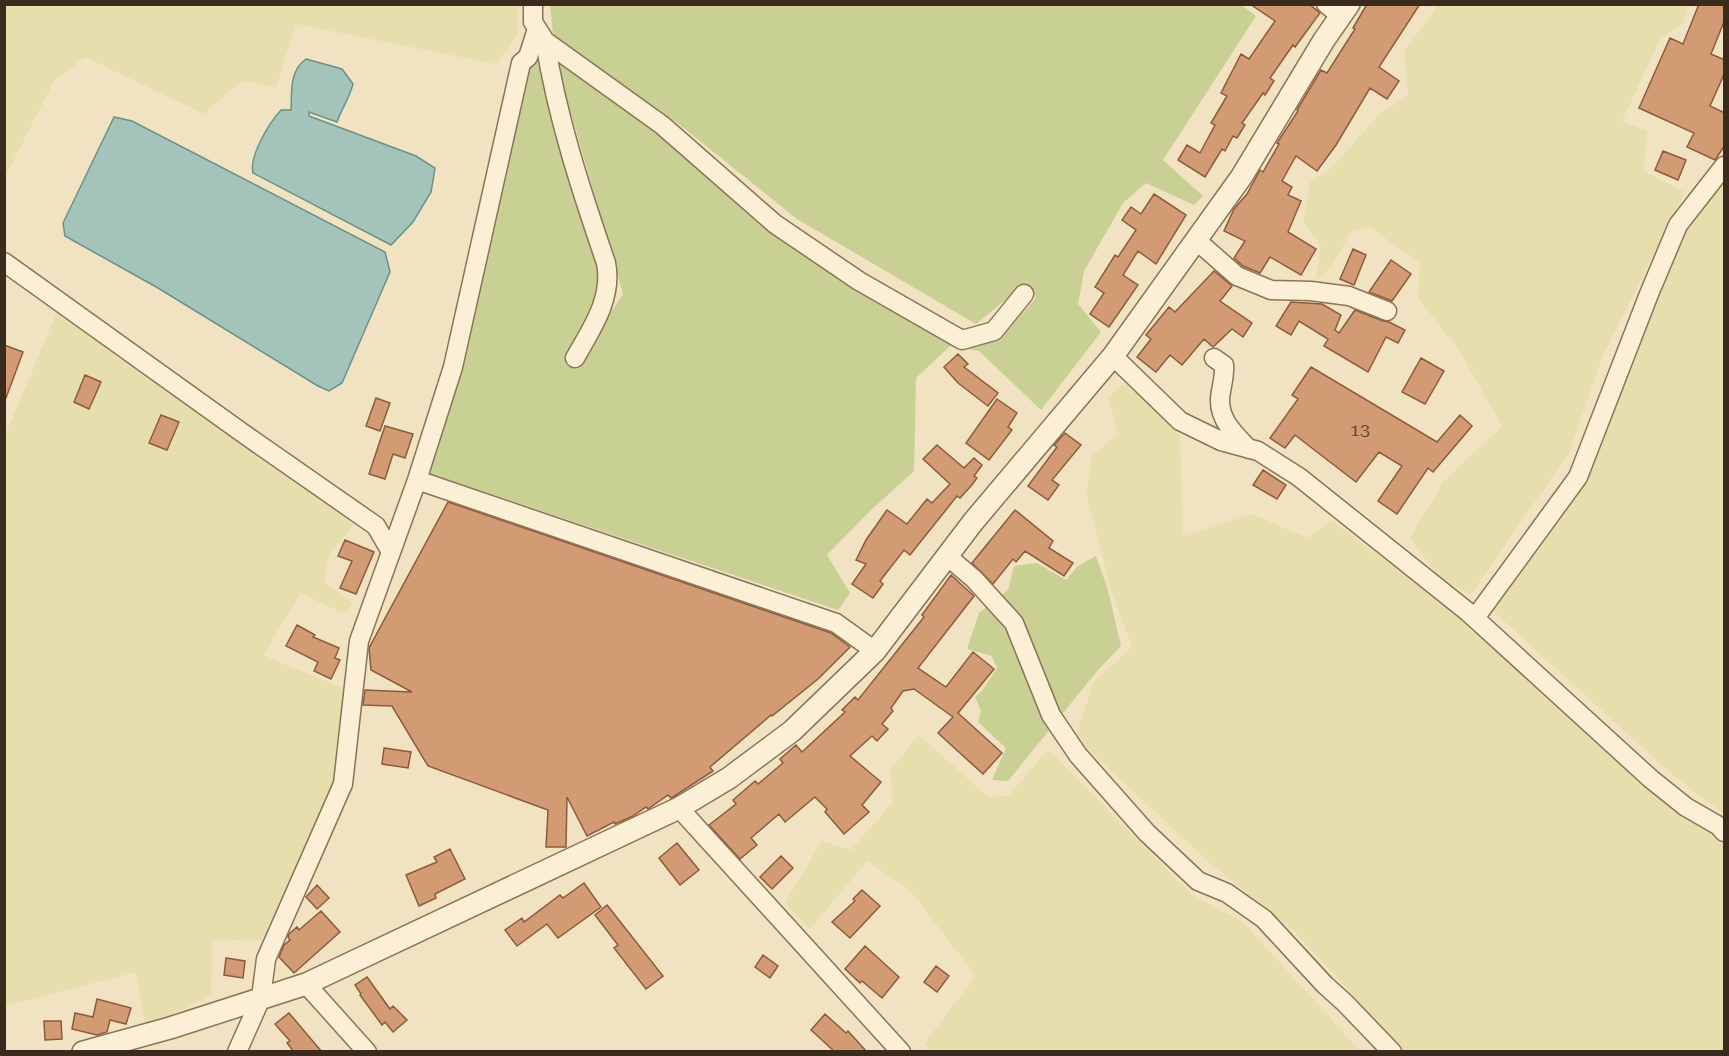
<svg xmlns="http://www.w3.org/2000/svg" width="1729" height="1056" viewBox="0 0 1729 1056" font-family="'Roboto Serif',serif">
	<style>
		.farmland { fill: #e7dead }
		.green { fill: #c9d094 }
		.water { fill: #a4c3ba; stroke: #6a9288; stroke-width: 1.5 }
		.building { fill: #d29b74; stroke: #8d5b3b; stroke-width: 1.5 }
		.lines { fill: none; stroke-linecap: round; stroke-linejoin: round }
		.minor-casing { stroke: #8c7357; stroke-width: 21 }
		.tertiary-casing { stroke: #8c7357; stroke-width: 24 }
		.minor { stroke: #fbefd5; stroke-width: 18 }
		.tertiary { stroke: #fbefd5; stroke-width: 21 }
		.labels { text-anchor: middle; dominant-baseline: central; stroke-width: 6; stroke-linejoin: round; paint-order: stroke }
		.number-label { font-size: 18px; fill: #604732 }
	</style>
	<rect width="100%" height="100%" fill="#f1e2c1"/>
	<path class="farmland" d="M5,4L518,5V34L496,64L296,24L276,87L241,81L204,114L85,57L54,81L5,177Z
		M1438,5H1688L1683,24L1660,39L1622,121L1647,131L1644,171L1685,192L1601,360L1570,451L1471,594L1440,578L1410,538L1444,481L1502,426L1459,350L1418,298L1420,262L1369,227L1352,231L1330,268L1316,280L1321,245L1303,222L1310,182L1329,170L1380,114L1408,96L1404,52Z
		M1724,178V814L1674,776L1493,611L1503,589L1583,477L1683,227Z
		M58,309L358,519L329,555L324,581L353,603L342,613L301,593L263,655L343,688L334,784L261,941L212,939L211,995L146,1028L136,972L5,1006V436Z
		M1125,383L1148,400L1180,436L1183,537L1252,514L1308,538L1331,520L1489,639L1707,827L1724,845V1051H1405L1294,931L1210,863L1075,737L1094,681L1132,647L1112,593L1086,493L1092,456L1118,434L1108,397Z
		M919,735L988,797L1008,796L1048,750L1192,895L1243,922L1360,1051H933L924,1044L976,976L909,889L867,861L810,929L785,903L822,841L851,850L893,802L890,770Z"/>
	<path class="green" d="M1240,4L1256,16L1163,160L1203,196L1194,205L1146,183L1123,203L1084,271L1078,304L1101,332L1041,410L979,351L950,346L916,378L914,471L871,510L827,555L850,593L838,610L439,477L426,474L525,67L539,44L566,171L590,235L602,283L566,357L574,369L623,294L554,54L655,125L770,228L956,342L999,341L1036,298L1026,283L976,324L797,219L680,125L553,35L550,5Z
		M1096,556L1108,590L1121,646L1098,670L1008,781L992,780L1006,748L978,722L981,711L975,697L982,691L997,668L992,656L967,649L979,613L1008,590L1014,566L1037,563L1066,580L1078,566Z"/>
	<path class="water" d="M306,59L342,69L353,84C349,99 342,108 337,122L309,112V116L416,156L435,168L431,192L413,222L391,245L253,173C249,156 269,123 281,110H291C292,92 289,71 306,59Z
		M114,117L132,121L385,252L390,272L342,383L329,391L318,386L158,288L65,236L63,223Z"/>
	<path class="building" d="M1250,4H1309L1320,13L1295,47L1293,45L1270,78L1274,81L1265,95L1263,93L1242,123L1245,125L1237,138L1233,136L1225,151L1222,149L1205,177L1178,160L1187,145L1200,153L1215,125L1211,123L1227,96L1221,93L1241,54L1249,59L1275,21Z
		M1367,4H1420L1379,67L1399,81L1387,99L1370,88L1336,145L1317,171L1296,156L1282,181L1292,187L1288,195L1301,201L1288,232L1316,249L1301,275L1270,257L1260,273L1243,266L1234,258L1245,241L1224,231L1234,209L1247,194L1260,170L1263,172L1279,144L1277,143L1298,111L1297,110L1321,70L1327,73L1355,29L1353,28Z
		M1699,4H1725V19L1711,54L1725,60V72L1710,106L1725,113V145L1715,160L1687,147L1694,133L1639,108L1670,38L1683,44Z
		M1663,151L1686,160L1678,180L1655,170Z
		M1154,194L1186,215L1156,264L1138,251L1123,275L1138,285L1109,327L1090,314L1104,293L1095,287L1115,255L1118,257L1136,230L1122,220L1131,207L1141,214Z
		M1353,249L1366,255L1354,285L1340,279Z
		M1391,260L1411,274L1392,301L1369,292Z
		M1214,271L1232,286L1220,301L1252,323L1243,337L1232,329L1213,347L1204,339L1182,365L1170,355L1156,372L1137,357L1151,339L1146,335L1169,307L1175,312Z
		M1291,302L1322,304L1341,315L1335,330L1339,333L1355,310L1383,321L1389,322L1405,330L1398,343L1386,337L1368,372L1324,346L1328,339L1299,321L1291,335L1276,326Z
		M4,345L23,352L6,398H4Z
		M958,354L968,364L964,367L998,393L988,406L958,383L944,367Z
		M1421,358L1444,371L1425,404L1402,392Z
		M1311,367L1437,442L1460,415L1472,426L1433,472L1428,468L1397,514L1378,501L1402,466L1379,452L1356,482L1295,435L1285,448L1270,438L1298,399L1292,395Z
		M85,375L101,382L89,409L74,402Z
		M376,398L390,403L380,431L366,426Z
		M997,399L1017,413L1008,427L1012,430L989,460L966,443Z
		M161,415L179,422L167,450L149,443Z
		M385,426L413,434L405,458L393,454L385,479L369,474Z
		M1065,433L1081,445L1052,480L1059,485L1048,500L1028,486L1057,447L1054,445Z
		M937,445L964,468L974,458L982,465L974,476L977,478L971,486L960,498L957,496L910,555L904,550L880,581L883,584L873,598L852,584L866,564L856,560L866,540L887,510L907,524L927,499L932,503L950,484L923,459Z
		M1263,470L1286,485L1277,499L1253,485Z
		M448,502L831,633L850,647L818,679L772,716L771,715L710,767L713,771L673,797L671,798L668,795L648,809L646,807L633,816L615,824L614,822L587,836L567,797L566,847H546L548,810L428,766L392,706L363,705L365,690L412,692L371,670L369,648Z
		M1015,510L1053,541L1049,548L1073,563L1064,576L1025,551L1016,562L1013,559L993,584L972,563Z
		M345,540L374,552L356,594L340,588L352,561L338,556Z
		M951,575L974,596L918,668L946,687L973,652L994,669L958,713L1002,753L983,774L938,733L953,717L914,689L903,691L891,708L893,711L882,724L888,729L877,741L872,736L850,756L881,782L862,805L869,812L844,834L825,812L827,809L815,797L785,822L779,814L751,838L757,845L740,859L709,825L736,804L733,800L755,781L758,784L783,763L780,759L796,745L802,752L845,712L842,710L855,697L858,700L924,617L922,615Z
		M297,625L315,635L313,637L339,648L335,658L340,660L331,679L314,671L318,662L286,646Z
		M384,748L411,752L408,768L382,764Z
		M677,843L699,870L680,885L659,858Z
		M450,849L465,879L435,894L436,898L419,906L406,875L437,862L434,857Z
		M781,856L793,868L772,889L760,877Z
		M584,883L601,907L558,938L547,924L517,946L505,930L522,918L524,922L560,895L563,898Z
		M317,885L329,898L317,909L306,897Z
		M862,890L880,906L850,938L832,922L855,901L853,899Z
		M607,905L663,976L646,989L614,948L618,945L595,915Z
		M321,911L340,932L294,973L279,957L284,945L290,940L288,937L289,934L297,927L299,930Z
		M865,946L899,977L882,998L862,981L860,983L845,969Z
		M763,955L778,966L770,978L755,967Z
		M226,958L245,961L243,978L224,975Z
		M936,966L949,976L937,992L924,982Z
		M367,977L390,1009L393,1006L407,1020L393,1032L385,1022L382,1025L360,995L361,994L355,985Z
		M97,999L131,1008L126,1024L110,1020L107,1032L97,1035L72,1029L75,1013L93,1017Z
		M289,1013L322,1052H294L287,1043L290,1041L275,1024Z
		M825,1014L846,1033L848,1031L867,1052H835L811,1030Z
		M44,1021H61L62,1039L45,1040Z"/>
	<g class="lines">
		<defs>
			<path id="minor" d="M533,4V22L545,41L662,125L775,224L859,281L962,340L994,331L1024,294
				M1326,4L1341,16
				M545,41C557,117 581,190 606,263C613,298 592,328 575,358
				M1196,240L1237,276L1271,290L1311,291L1349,296L1387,311
				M4,262L244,434L376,526L391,552
				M1113,356L1180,421L1221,441L1258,451L1299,477L1468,612L1651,779L1686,807L1719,826L1724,832
				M1214,358L1224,365C1225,377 1221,387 1220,399C1219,420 1235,435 1249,449
				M417,480L836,623L875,651
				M947,556L974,579L1014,623L1051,715L1078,755L1147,833L1198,881L1227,893L1264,919L1325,985L1345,1003L1392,1052
				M1475,618L1578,477L1649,294L1678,225L1724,166
				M679,808L901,1052
				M306,984L367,1052
				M237,1052L261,998L266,959L343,784L359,641L417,480L453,367L521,63L528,57L537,29"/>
			<path id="tertiary" d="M83,1052L170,1028L306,984L679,808L729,778L792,731L875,651L973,522L1113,356L1242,176L1324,40L1349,4"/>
		</defs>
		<use href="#minor" class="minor-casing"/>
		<use href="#tertiary" class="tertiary-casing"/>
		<use href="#minor" class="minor"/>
		<use href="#tertiary" class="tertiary"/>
	</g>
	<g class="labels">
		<g class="number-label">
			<text x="1360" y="429">13</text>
		</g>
	</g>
	<rect width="1729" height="1056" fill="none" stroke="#3a2b1c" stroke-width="12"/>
</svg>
